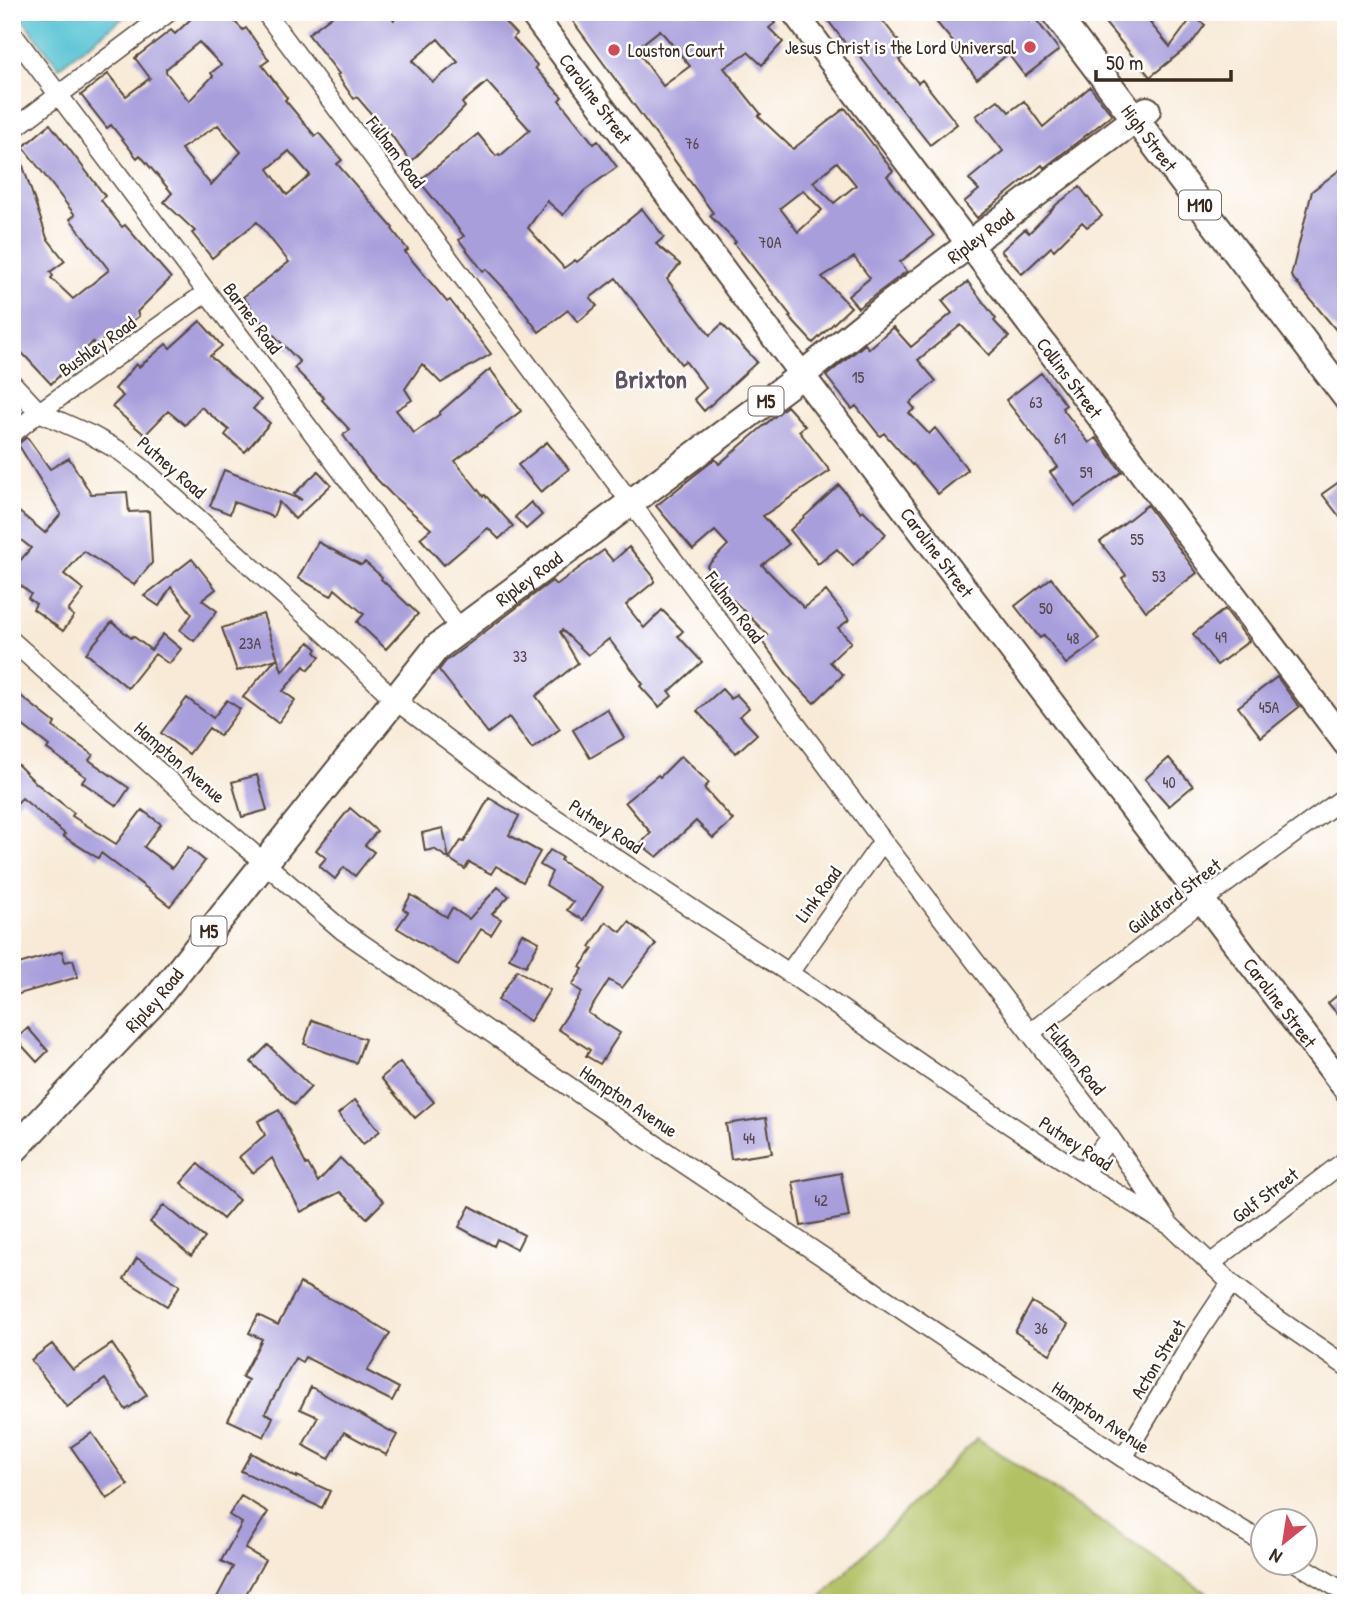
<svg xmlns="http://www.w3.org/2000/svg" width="1358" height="1615" viewBox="0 0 1358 1615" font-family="'Patrick Hand',sans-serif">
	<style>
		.green { fill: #b1c164; stroke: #767641; stroke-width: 2 }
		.water { fill: #59c4d4; stroke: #4a7779; stroke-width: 2 }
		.building { fill: #a79edb; fill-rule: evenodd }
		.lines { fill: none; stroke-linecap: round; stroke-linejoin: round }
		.street-casing { stroke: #57473a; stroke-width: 21 }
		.secondary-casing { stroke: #57473a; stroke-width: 28 }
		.primary-casing { stroke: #57473a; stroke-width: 30 }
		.street { stroke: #fff; stroke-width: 18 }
		.secondary { stroke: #fff; stroke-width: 24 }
		.primary { stroke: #fff; stroke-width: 26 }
		.poi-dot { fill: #d1495b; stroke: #fff; stroke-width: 2.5 }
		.labels { text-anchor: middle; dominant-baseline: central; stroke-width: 5; stroke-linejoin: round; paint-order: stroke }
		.number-label { font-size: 16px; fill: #56474d }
		.shield { fill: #fff; stroke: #766a62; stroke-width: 2 }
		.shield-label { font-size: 18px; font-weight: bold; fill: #3b2a1e }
		.poi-label { font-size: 19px; fill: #3b2a1e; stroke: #fff; text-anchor: end }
		.street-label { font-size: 19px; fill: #3b2a1e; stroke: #fff }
		.district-label { font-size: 26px; font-weight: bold; fill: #615360; stroke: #fff }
	</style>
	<rect width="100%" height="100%" fill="#fff"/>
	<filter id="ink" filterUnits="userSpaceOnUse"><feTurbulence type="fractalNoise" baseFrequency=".0143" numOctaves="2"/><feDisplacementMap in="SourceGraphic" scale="14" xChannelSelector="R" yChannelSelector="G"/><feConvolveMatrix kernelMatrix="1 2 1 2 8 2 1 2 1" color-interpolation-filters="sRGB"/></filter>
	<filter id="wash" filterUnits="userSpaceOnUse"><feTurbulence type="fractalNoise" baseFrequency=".00686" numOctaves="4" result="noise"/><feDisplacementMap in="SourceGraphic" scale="28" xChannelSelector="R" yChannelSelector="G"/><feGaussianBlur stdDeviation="1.57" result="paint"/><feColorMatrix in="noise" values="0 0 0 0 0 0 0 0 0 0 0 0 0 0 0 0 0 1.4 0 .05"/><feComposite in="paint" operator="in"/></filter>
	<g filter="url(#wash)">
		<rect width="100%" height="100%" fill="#f8ead7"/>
		<path class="green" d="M977,1438L1221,1603H816Z"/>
		<path class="water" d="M17,12H131L59,67Z"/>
		<g id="blocks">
			<path class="building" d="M198,12H225L243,30L246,28L269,60L262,65L287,98L285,100L315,136L319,133L342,160L337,164L393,228L392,229L408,250L405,252L447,302L450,300L491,354L441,383L422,364L405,389L412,400L396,410L414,433L440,414V412L490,369L521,411L455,461L483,496L485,495L513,526L499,539L488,528L444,565L420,538L431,529L392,495L368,470L343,435L350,430L322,400L324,398L294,368L300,362L264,325L243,297L289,262L257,222L212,258L192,233L195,231L164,202L172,193L140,155L137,158L111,125L107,128L81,95L108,74L126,96L150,78L135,58L171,30L175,34ZM199,42L221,65L211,73L213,76L189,101L166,72V69ZM218,125L241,152L211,185L181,149ZM289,151L310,175L287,195L268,169Z
				M337,12H387L394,20L403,12H495L516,34L513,38L537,65L535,68L562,97L559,100L594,144L598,141L617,167L584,191L563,215L547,201L528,228L564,268L575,260L577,262L642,209L664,237L656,244L680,264L667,279L710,335L722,324L757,362L704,411L694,399L706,388L685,361L681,364L616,278L590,298L597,306L578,322L568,310L539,332L513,298L486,269L483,271L459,240L464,236L419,181L478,134L496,156L499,154L500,156L530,130L487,82L462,103L465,107L411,162L386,128L385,130L357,97L354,99L337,75L339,74L308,34ZM438,39L458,62L433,82L412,61Z
				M566,12H763L775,23L769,28L783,42L762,65L748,52L724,68L761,114L758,116L793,149L845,108L893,171L887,176L934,236L900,262L907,271L858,308L848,296L870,278L854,257L822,277L851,307L813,343L789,317L791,316L734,243L736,242L710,216L713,213ZM660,30L690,66L663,86L636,49ZM837,162L856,185L834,203L813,182ZM803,190L822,210L798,232L780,208Z
				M836,12H895L883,21L908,53L899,60L918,83L922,80L957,124L930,145L851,45L848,47L827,19Z
				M928,12H1022L1029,21L1034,17L1059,50L1025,76L1008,54L977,79L959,55L951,44L953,42Z
				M1096,12H1164L1150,23L1170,47L1193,16L1205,25L1191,44L1150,77Z
				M1090,87L1112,115L1044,168L1042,165L977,218L964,202L979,190L969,179L1003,151L976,116L998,100L1009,112L1024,101L1043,127Z
				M50,124L105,196L101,200L122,227L125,225L171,278L137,312L139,316L112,337L109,334L97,346L93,342L51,384L12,342V142H15L47,238L65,261L50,272L53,276L51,278L73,299L109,270L70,219L75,215L23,147Z
				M1346,165V342L1291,276L1312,191Z
				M1080,187L1102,216L1087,227L1082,222L1054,250L1051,247L1022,274L1001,251L1025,229L1029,233L1057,204Z
				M968,282L996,319L994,321L1009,337L989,355L961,325L918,360L936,381L910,403L915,409L909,413L929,434L935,428L968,470L938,494L913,464L912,465L884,433L880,436L856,406L852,409L826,376L865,344L869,349L893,327L911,347L952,313L942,301Z
				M200,321L222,346L210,356L261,400L253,409L270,423L245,452L225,435L229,430L201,407L185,425L168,411L145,435L112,407L123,396L115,389L136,364L139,367L166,344L170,348Z
				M1041,373L1066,405L1062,408L1089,443L1096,438L1122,472L1075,506L1050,472L1058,467L1006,400Z
				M787,406L805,426L799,431L830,471L763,516L789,544L762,565L804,608L826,591L849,620L838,628L851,642L830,662L843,675L814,703L791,680L761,640L768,635L733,600L731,601L711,575L713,574L707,566L728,545L715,531L693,550L656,506L715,459L719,464Z
				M27,437L50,469L69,458L91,494L127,492L129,512L149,511L152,563L134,585L84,551L64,574L84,590L68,611L74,616L63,631L33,609L36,604L28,598L31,594L12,578V570L31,548L12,533V506L45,533L61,514L18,444Z
				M547,442L569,469L541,492L518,465Z
				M224,470L302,500L294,494L318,471L331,485L295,519L279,502L273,517L234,502L230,514L210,506Z
				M1346,477V525L1322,494Z
				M839,485L861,512L863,510L886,534L853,566L837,549L818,564L790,530Z
				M531,502L542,515L526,529L515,517Z
				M1147,505L1197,573L1146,611L1122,578L1126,575L1100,542Z
				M318,542L361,565L365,562L382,577L381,579L418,614L386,649L357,622L364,614L335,589L331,596L298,578Z
				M629,547L654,577V582L626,605L644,628L662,610L683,631L678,636L702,662L669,692L672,696L659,707L640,686L643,684L609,639L588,655L562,630L560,632L578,663L536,696L560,729L532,749L509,717L488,733L439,670L446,661L552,581L556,585L604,550L613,561Z
				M192,559L216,589L202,600L217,611L194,641L180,630L192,614L171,587L159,606L144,596Z
				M1051,578L1100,639L1066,664L1044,635L1040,638L1015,606Z
				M1225,609L1249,641L1217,665L1193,634Z
				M263,614L282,671L309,642L317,649L315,652L320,657L308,670L304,666L283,691L295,700L278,723L243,697L276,659L237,671L222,628Z
				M112,622L131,638L133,636L151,650L163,634L181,649L169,664L155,654L128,688L86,653Z
				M1277,677L1299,707L1261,737L1238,707Z
				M12,689L55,723L53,727L93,755L89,760L129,788L117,806L82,782L86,777L47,749L49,746L12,717Z
				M722,689L731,699L736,694L749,708L740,716L757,734L736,753L697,711Z
				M187,698L213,718L227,700L240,709L220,736L209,728L189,754L161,733Z
				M607,709L624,738L590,758L573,730Z
				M681,756L709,783L704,788L733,820L713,838L696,821L657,857L640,844L651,833L625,802L658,775L660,777Z
				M1169,758L1193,786L1169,806L1145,779Z
				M12,759L36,783L74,813L72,816L116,844L142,810L161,824L144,847L172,868L188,847L205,861L170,906L101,853L98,858L63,836L65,834L22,798L12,808Z
				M257,775L267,810L242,817L232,782Z
				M489,798L519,816L509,835L540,852L523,882L496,866L491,874L469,862L465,869L434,849L425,851L422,833L443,828L449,859L461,841L464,842Z
				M350,808L377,831L365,845L374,852L355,876L344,867L335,879L319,866L326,858L316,850Z
				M550,850L562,857L560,860L603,887L583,920L567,910L573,902L546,885L552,872L540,865Z
				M498,887L509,896L492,914L501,919L491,935L481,929L458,965L397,928L408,912L403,909L411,895L447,917L452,908L469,919Z
				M606,922L621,932L629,922L656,944L622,988L609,980L588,1013L620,1033L600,1064L586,1056L590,1050L558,1029L582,992L572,985L583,969L580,967L593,949L590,947Z
				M522,933L539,942L526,966L509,958Z
				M62,951L65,962L73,960L78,977L12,996V966Z
				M517,970L550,990L530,1021L498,1000Z
				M1346,988V1024L1328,1003Z
				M312,1020L365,1039L356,1063L304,1044Z
				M28,1028L48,1051L37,1062L16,1039Z
				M268,1045L311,1087L294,1105L251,1062Z
				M400,1062L434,1102L415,1118L381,1078Z
				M355,1100L380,1131L363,1144L338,1114Z
				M279,1110L306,1165L308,1164L318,1182L340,1158L384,1201L367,1218L340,1192L301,1212L272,1158L253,1173L239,1157L265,1135L258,1121Z
				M766,1118L772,1153L731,1159L726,1124Z
				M198,1164L239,1200L223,1219L181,1183Z
				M841,1173L849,1217L801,1226L793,1182Z
				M164,1205L205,1238L191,1256L150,1222Z
				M470,1206L524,1235L517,1249L497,1239L494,1246L459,1227Z
				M137,1258L180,1285L167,1306L124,1279Z
				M300,1283L356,1312L390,1333L367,1371L399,1388L392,1401L305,1357L302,1362L295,1358L265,1413L273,1417L264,1437L228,1420L248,1380L242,1377L262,1339L249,1333L258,1315L278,1325Z
				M1032,1302L1068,1324L1050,1354L1015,1332Z
				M52,1344L73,1370L112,1344L147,1395L126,1410L105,1379L67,1407L31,1360Z
				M311,1387L397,1435L386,1455L344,1432L329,1459L303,1445L318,1417L300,1409Z
				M92,1433L128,1485L107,1499L71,1447Z
				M251,1453L297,1478V1476L330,1491L322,1508L241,1471Z
				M241,1496L268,1512L245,1549L265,1560L241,1603H214L233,1567L221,1561L242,1523L229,1515Z"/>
		</g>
	</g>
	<g filter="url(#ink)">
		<use href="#blocks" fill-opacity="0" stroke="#57473a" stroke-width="2"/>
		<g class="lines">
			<defs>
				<path id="street" d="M265,12L883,841L1110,1137L1167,1221
					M12,33L460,629
					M12,130L169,12
					M12,383L39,412L91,435L120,451L141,467L325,633L395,700L522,796L789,973L995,1115L1083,1173L1171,1226L1231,1283L1273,1316L1346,1366
					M12,434L39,412L207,292
					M12,641L158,771L342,930L580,1094L1123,1458L1264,1543
					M789,973L883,841
					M1030,1033L1202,901L1346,796
					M1083,1173L1110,1137
					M1210,1264L1346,1160
					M1123,1458L1197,1334L1231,1283
					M1295,1562L1346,1593"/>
				<g id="secondary">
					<path id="s1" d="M531,12L802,375L1346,1089"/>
					<path id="s2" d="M794,12L1346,744"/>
				</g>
				<g id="primary">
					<path id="s3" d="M1054,12L1346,397"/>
					<path id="s4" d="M12,1152L153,1003L437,647L802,375L886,307L1147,110"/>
				</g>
			</defs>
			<use href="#street" class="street-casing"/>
			<use href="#secondary" class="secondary-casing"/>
			<use href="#primary" class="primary-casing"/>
			<use href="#street" class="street"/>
			<use href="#secondary" class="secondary"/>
			<use href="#primary" class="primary"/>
		</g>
	</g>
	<g class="poi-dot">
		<circle cx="1030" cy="47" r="7"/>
		<circle cx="614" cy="50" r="7"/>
	</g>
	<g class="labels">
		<g class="number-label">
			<text x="692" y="143">76</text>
			<text x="770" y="242">70A</text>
			<text x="858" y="377">15</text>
			<text x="1036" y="402">63</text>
			<text x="1060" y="438">61</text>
			<text x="1086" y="472">59</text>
			<text x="1137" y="539">55</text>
			<text x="1159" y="576">53</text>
			<text x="1046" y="608">50</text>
			<text x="1221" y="637">49</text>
			<text x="1073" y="638">48</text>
			<text x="250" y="643">23A</text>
			<text x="520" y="656">33</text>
			<text x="1269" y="707">45A</text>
			<text x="1169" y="782">40</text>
			<text x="749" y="1138">44</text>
			<text x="821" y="1200">42</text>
			<text x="1041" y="1328">36</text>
		</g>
		<g class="shield">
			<rect x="1179" y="190.5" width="42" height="29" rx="5"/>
			<rect x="748.5" y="386.5" width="35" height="29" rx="5"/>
			<rect x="191.5" y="916.5" width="35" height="29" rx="5"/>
		</g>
		<g class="shield-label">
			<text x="1200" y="205">M10</text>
			<text x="766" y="401">M5</text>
			<text x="209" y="931">M5</text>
		</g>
		<g class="poi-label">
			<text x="1016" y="47">Jesus Christ is the Lord Universal</text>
			<text x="628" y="50" text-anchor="start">Louston Court</text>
		</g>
		<g class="street-label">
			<text stroke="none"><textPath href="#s1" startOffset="108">Caroline Street</textPath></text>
			<text stroke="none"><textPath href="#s3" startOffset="158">High Street</textPath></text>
			<text transform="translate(396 152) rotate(53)">Fulham Road</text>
			<text stroke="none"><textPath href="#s4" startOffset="1342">Ripley Road</textPath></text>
			<text transform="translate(253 318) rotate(53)">Barnes Road</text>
			<text transform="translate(97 346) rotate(-35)">Bushley Road</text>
			<text stroke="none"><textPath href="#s2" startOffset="458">Collins Street</textPath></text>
			<text transform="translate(172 467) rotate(41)">Putney Road</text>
			<text stroke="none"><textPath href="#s1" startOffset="676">Caroline Street</textPath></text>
			<text stroke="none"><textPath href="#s4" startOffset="775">Ripley Road</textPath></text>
			<text transform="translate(735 607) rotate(53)">Fulham Road</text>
			<text transform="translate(180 762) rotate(41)">Hampton Avenue</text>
			<text transform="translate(606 826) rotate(33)">Putney Road</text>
			<text transform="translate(818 894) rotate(-54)">Link Road</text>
			<text transform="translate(1174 896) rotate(-37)">Guildford Street</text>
			<text stroke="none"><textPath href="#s4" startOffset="208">Ripley Road</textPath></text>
			<text stroke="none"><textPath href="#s1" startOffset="1242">Caroline Street</textPath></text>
			<text transform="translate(1076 1059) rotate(52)">Fulham Road</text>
			<text transform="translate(629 1101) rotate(34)">Hampton Avenue</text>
			<text transform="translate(1076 1143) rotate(33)">Putney Road</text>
			<text transform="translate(1265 1195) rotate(-37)">Golf Street</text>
			<text transform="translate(1158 1359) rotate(-59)">Acton Street</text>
			<text transform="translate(1101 1417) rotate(34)">Hampton Avenue</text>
		</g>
		<g class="district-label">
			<text x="651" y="378">Brixton</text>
		</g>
	</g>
	<rect width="1358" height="1615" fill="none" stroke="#fff" stroke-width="42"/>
	<g transform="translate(1284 1542) rotate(210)"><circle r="33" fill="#ffffff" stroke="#b1aaa5" stroke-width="2"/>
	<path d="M0-5L12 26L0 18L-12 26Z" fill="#d1495b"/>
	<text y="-10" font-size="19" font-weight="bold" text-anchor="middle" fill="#3b2a1e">N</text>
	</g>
	<path d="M1096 70v10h135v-10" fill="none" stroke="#3b2a1e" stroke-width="3.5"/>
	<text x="1106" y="70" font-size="21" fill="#3b2a1e" stroke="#ffffff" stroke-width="5" paint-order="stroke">50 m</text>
</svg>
